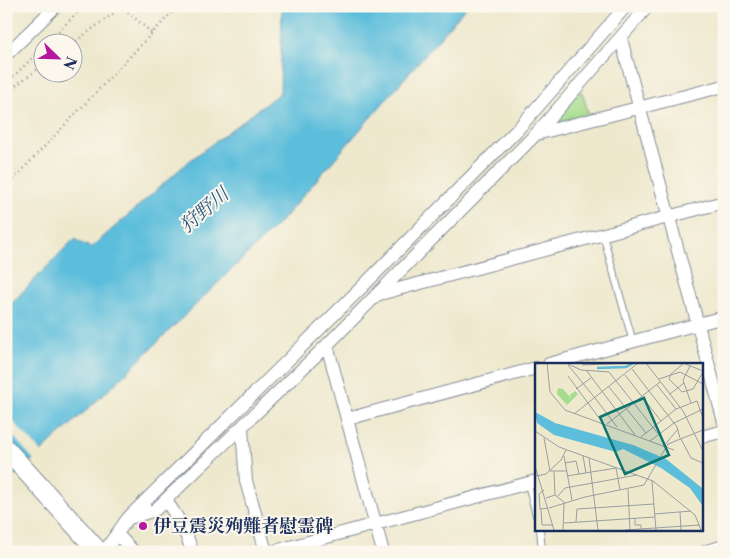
<svg xmlns="http://www.w3.org/2000/svg" width="730" height="558" viewBox="0 0 730 558" font-family="'Libre Caslon Text','Noto Serif JP',serif">
	<style>
		.green { fill: #a6dc8d; stroke: #608676 }
		.water { fill: #5dbedb; stroke: #3c769c }
		.pier { fill: #eee8cd }
		.lines { fill: none; stroke-linecap: round; stroke-linejoin: round }
		.lane-casing { stroke: #848c96; stroke-width: 8 }
		.street-casing { stroke: #848c96; stroke-width: 14 }
		.secondary-casing { stroke: #848c96; stroke-width: 21 }
		.path { stroke: #848c96; stroke-width: 2.5; stroke-dasharray: 1 4; stroke-linecap: butt }
		.lane { stroke: #fff; stroke-width: 6 }
		.street { stroke: #fff; stroke-width: 12 }
		.secondary { stroke: #fff; stroke-width: 19 }
		.poi-dot { fill: #b5179e; stroke: #fbf7ec; stroke-width: 2 }
		.labels { text-anchor: middle; dominant-baseline: central; stroke-width: 4; stroke-linejoin: round; paint-order: stroke }
		.poi-label { font-size: 18px; font-weight: bold; fill: #1b2f5e; stroke: #fbf7ec; text-anchor: start }
		.water-label { font-size: 19px; font-style: italic; fill: #2f5a84; stroke: #fbf7ec }
		.inset-river { fill: none; stroke: #5dbedb; stroke-width: 2.5 }
		.inset-road { fill: none; stroke: #9a9ea1; stroke-width: 1 }
		.view { fill: #0f766e; fill-opacity: 0.15; stroke: #0f766e; stroke-width: 2.5 }
		.inset-edge { fill: none; stroke: #1b2f5e; stroke-width: 2.5 }
	</style>
	<rect width="100%" height="100%" fill="#fbf7ec"/>
	<filter id="ink" filterUnits="userSpaceOnUse"><feTurbulence type="fractalNoise" baseFrequency=".02" numOctaves="2"/><feDisplacementMap in="SourceGraphic" scale="10" xChannelSelector="R" yChannelSelector="G"/><feConvolveMatrix kernelMatrix="1 2 1 2 8 2 1 2 1" color-interpolation-filters="sRGB"/></filter>
	<filter id="wash" filterUnits="userSpaceOnUse"><feTurbulence type="fractalNoise" baseFrequency=".0096" numOctaves="4" result="noise"/><feDisplacementMap in="SourceGraphic" scale="20" xChannelSelector="R" yChannelSelector="G"/><feGaussianBlur stdDeviation="1.12" result="paint"/><feColorMatrix in="noise" values="0 0 0 0 0 0 0 0 0 0 0 0 0 0 0 0 0 1.4 0 .05"/><feComposite in="paint" operator="in"/></filter>
	<g filter="url(#wash)">
		<rect width="100%" height="100%" fill="#eee8cd"/>
		<path class="green" d="M579,92H582L589,116L553,127L551,123Z"/>
		<path class="water" d="M284,6H467L280,222L116,383L6,484V309L74,239L91,248L188,162L280,93L282,9Z"/>
		<path class="pier" d="M6,414L43,454L35,461L6,428Z"/>
	</g>
	<g filter="url(#ink)">
		<g class="lines">
			<defs>
				<path id="lane" d="M603,235L633,342
					M528,484L536,515
					M540,529L542,552"/>
				<path id="street" d="M621,39L724,422
					M6,55L56,6
					M536,134L724,86
					M376,295L724,202
					M327,345L383,552
					M549,364L724,317
					M347,419L536,368
					M242,429L246,481L266,552
					M701,437L724,431
					M166,501C178,517 187,532 192,552
					M129,518L155,510L327,345L536,134L648,6
					M117,534L134,552
					M104,552L128,518L363,286L518,129L626,6
					M271,552L536,481
					M704,552L724,546"/>
				<path id="secondary" d="M6,449L99,552"/>
			</defs>
			<use href="#lane" class="lane-casing"/>
			<use href="#street" class="street-casing"/>
			<use href="#secondary" class="secondary-casing"/>
			<path class="path" d="M48,42L84,6
				M72,44L122,7L153,34
				M6,84L42,48
				M6,86H15L42,66
				M6,187L178,6"/>
			<use href="#lane" class="lane"/>
			<use href="#street" class="street"/>
			<use href="#secondary" class="secondary"/>
		</g>
	</g>
	<circle class="poi-dot" cx="143" cy="526" r="5"/>
	<g class="labels">
		<g class="poi-label">
			<text x="153" y="526">伊豆震災殉難者慰霊碑</text>
		</g>
		<g class="water-label">
			<text transform="translate(204 210) rotate(-41)">狩野川</text>
		</g>
	</g>
	<g transform="translate(535 363)">
		<rect width="168" height="168" fill="#eee8cd"/>
		<path d="M23,25L28,26L36,35L35,32L40,28L43,31L32,42L22,31Z" fill="#a6dc8d"/>
		<path d="M0,49L20,60L98,82L131,96L167,125V142L155,125L126,105L88,86L81,89L19,72L2,60Z" fill="#5dbedb"/>
		<path class="inset-river" d="M62,5L91,4L98,0"/>
		<path class="inset-road" d="M12,0L15,29L30,47L139,87M31,0L46,7L74,9L124,72M111,0L148,48L168,88M148,0L168,8M33,2L60,35M47,2L94,0M155,3L148,17L156,40M97,6L142,64L145,75M51,7L100,72M136,11L134,16L147,29L158,26L168,9M136,11L149,0M90,12L126,58M33,13L67,59M124,16L145,9L168,21M122,22L141,46M74,24L111,70M41,26L56,15M135,31L149,20M60,35L82,64M39,51L103,0M72,61L125,19M0,68L24,84L118,118L160,152L166,167M106,74L141,46L162,38L168,55M9,75L15,108H32M146,76L156,95L168,100M115,78L139,60L168,46M128,84L143,66M29,93L37,137M48,93L51,110M54,95L63,167M30,100L41,98L44,111M0,103L19,167M19,109L20,132M1,113L11,111L26,97L31,87M32,113L81,105L85,127M117,118L121,167M93,126L95,167M9,127L4,131L5,146L13,145M23,133L30,125L102,112M11,135L20,132L30,140M14,145L50,134L109,122L133,81L168,67M6,146L7,162H18M145,149L146,167M120,151L156,148M100,155V162H106V166M41,159L42,146L119,141M29,160L120,154M28,167L29,140M90,167L165,162"/>
		<path class="view" d="M109,35L134,92L90,111L65,54Z"/>
		<rect width="168" height="168" class="inset-edge"/>
	</g>
	<rect width="730" height="558" fill="none" stroke="#fbf7ec" stroke-width="25"/>
	<g transform="translate(58 58) rotate(113)"><circle r="24" fill="#fbf7ec" stroke="#a1a7b3"/>
	<path d="M0-4L9 19L0 12L-9 19Z" fill="#b5179e"/>
	<text y="-8" font-size="14" font-weight="bold" text-anchor="middle" fill="#1b2f5e">N</text>
	</g>
</svg>
